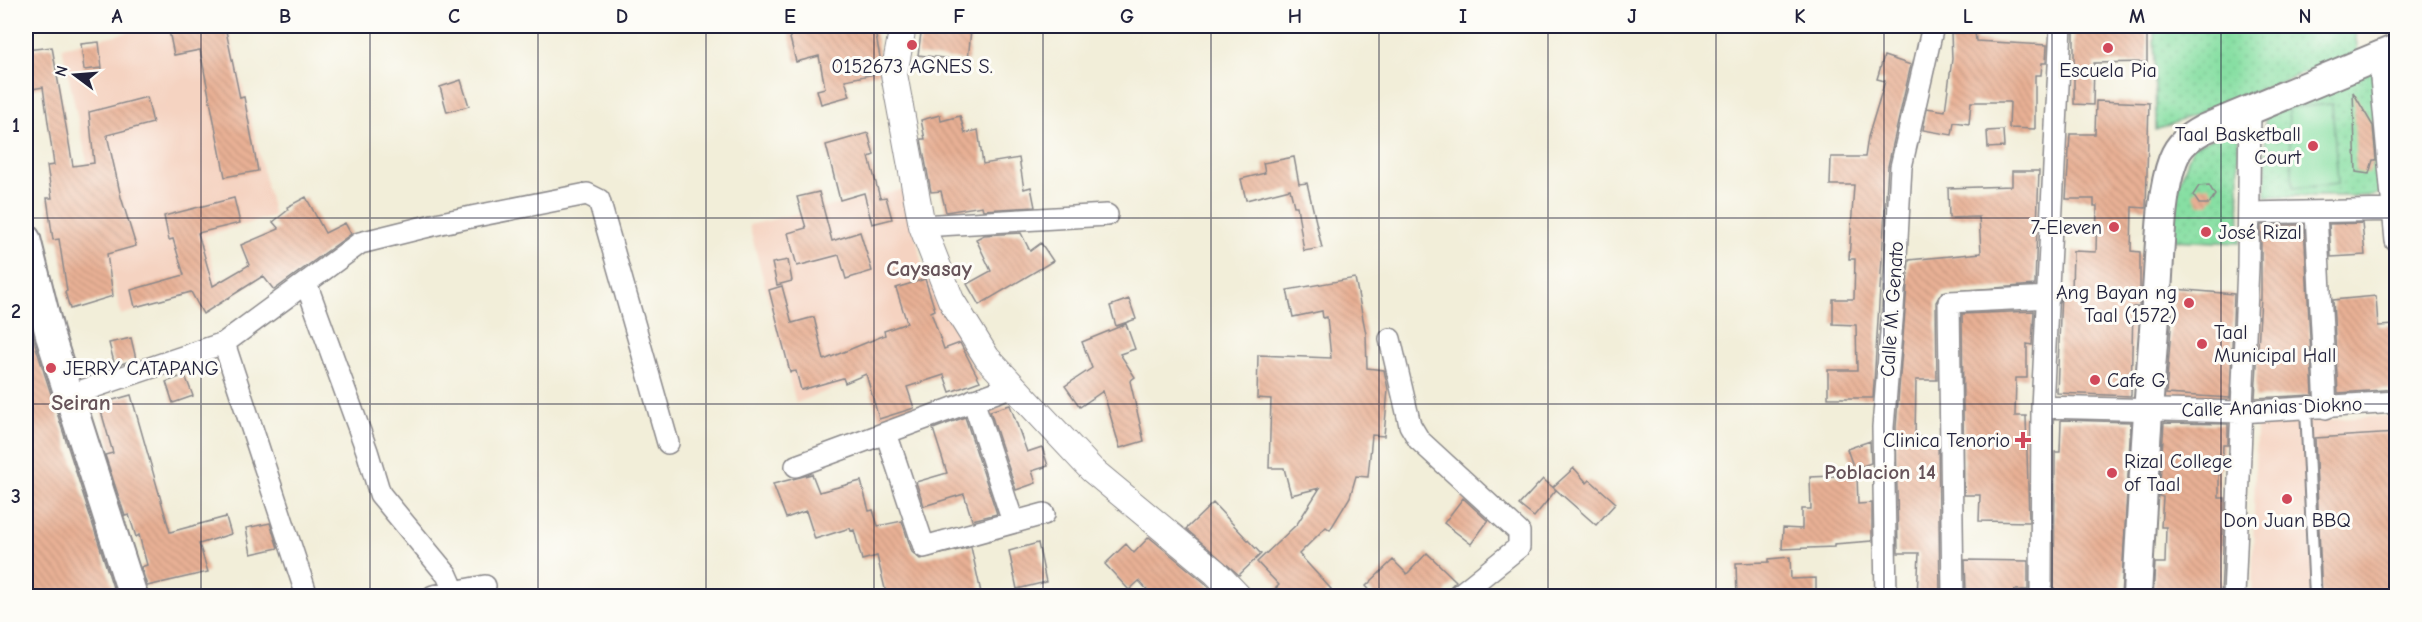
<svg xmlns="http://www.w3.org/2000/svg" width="2422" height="622" viewBox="0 0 2422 622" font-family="'Comic Neue',sans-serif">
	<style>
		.built { fill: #f5d3c1 }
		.grass { fill: url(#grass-dots); stroke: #54806f; stroke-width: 1.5 }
		.garden { fill: #87dfa3; stroke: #54806f; stroke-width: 1.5 }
		.building { fill: url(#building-back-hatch) }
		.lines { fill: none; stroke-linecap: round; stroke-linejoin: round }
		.service-casing { stroke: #8a888a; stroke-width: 14 }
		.minor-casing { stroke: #8a888a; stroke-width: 24 }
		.tertiary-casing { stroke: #8a888a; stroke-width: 28 }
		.secondary-casing { stroke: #8a888a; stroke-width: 32 }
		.service { stroke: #fff; stroke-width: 10 }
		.minor { stroke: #fff; stroke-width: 21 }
		.tertiary { stroke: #fff; stroke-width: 26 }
		.secondary { stroke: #fff; stroke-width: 28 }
		.grid { fill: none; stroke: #22223b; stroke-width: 1.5; stroke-opacity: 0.55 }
		.poi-dot { fill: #d1495b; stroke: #fdfcf7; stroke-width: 2 }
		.labels { text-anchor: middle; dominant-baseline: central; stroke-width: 6; stroke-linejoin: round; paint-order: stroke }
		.poi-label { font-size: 20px; fill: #22223b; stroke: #fdfcf7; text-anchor: start }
		.street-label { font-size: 20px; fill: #22223b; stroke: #fdfcf7 }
		.neighbourhood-label { font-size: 21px; font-weight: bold; fill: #67545a; stroke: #fdfcf7 }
		.quarter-label { font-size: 22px; font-weight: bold; fill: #67545a; stroke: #fdfcf7 }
		.neatline { fill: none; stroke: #22223b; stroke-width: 2 }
		.grid-label { font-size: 20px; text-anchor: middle; font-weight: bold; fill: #22223b }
	</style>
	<defs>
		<pattern id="grass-dots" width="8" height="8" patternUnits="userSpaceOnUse" patternTransform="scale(1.5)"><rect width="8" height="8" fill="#87dfa3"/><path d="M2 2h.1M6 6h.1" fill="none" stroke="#74bf8d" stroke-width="1.8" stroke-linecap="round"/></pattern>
		<pattern id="building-back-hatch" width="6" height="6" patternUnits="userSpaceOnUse" patternTransform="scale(1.5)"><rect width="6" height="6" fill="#e8b094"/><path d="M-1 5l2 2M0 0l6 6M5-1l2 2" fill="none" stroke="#c79780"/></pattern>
	</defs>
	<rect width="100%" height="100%" fill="#fdfcf7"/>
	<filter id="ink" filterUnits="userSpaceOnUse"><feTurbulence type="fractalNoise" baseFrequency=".0167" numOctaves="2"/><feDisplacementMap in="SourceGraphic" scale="12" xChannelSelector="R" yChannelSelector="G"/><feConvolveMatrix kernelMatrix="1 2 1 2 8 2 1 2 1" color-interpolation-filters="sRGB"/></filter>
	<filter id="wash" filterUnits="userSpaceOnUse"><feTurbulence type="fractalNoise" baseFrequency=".008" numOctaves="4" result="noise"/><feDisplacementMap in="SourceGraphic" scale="24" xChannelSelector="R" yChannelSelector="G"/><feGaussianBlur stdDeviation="1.35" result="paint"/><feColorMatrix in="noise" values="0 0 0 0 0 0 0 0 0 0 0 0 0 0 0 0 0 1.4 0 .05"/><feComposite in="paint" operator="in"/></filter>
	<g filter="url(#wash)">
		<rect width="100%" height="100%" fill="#f2eed9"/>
		<path class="built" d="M156,26H228L274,216L204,236L219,285L121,315L62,47Z
			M906,189L923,270L962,340L796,403L749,225Z
			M2396,415V596H2252L2256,425Z"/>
		<path class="grass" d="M2154,26H2354L2358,52L2156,130Z
			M2375,66L2384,190L2373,196H2266L2265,112Z
			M2238,128L2240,243L2170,240L2174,198L2193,146Z"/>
		<path class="garden" d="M2332,104L2338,184L2293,188L2288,108Z"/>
		<g id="blocks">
			<path class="building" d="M168,26H190L191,30L225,26L240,98L244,97L258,171L225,177L200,50L174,55Z
				M787,26H874L881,62L879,73L845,80L850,96L821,104L817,90L825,88L819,56L796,62Z
				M922,26L971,29L968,61L918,55Z
				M2074,26H2147V62L2094,63L2093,105L2074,104Z
				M1975,32L1976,41L2047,45L2046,63H2042L2041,75H2035V129L2009,128L2010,102H1971L1969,124L1954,122L1952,135L1923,130L1927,108L1945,111L1952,59L1951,33Z
				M99,42L102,68L84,70L81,44Z
				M52,47L73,166L94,163L89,112L147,97L153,123L107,135L121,197L136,246L107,254L113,296L70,309L65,292L67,291L59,239L53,240L47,198H52L47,166L54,165L43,87L26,90V50Z
				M1884,56L1911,65L1888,166L1873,398H1828V370H1857L1856,325L1833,324V299H1854L1855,259H1849L1854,185H1830L1831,157H1865L1868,137L1885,81L1877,79Z
				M461,80L469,106L447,112L440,87Z
				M2353,92L2373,126L2376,160H2373L2369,174L2356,172Z
				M2096,101L2149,103L2146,208L2132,207L2131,251L2140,252V289L2139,307H2133L2131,396L2057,393L2061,291H2072L2073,251L2096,252L2097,206H2094V199H2066L2070,134H2095Z
				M940,115L941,121L960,116L965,133L978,130L983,164L1019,158L1024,189L1031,187L1035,207L983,210L982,206L946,212L941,191L931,192L921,139H925L921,120Z
				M2003,130L2004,147L1988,148L1987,131Z
				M868,133L874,155L869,157L880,198L886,197L892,219L872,224L864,193L840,200L826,145Z
				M1294,157L1299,184L1307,183L1322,248L1304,251L1297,206H1294L1290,189L1246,200L1241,179L1265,173L1263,163Z
				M2012,171H2039L2035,285L1942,292L1936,302L1937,380H1916L1915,437L1938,438L1940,597H1917L1919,553H1898L1896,427L1909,260L1981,253L1979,217L1949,218L1948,188L2012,186Z
				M2209,185L2215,195L2209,204H2199L2193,195L2199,186Z
				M819,192L832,241L860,232L872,271L846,279L839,255L797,266L788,233L806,228L797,197Z
				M306,197L325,233L345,223L351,234L274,290L263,276L203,314L191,292L135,307L131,290L184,275L173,239L169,240L164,216L234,198L240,223L198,233L213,286L249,265L241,245L279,229L273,222L288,210L287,207Z
				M2362,223L2365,255L2331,257L2329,224Z
				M2261,225H2304L2313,395L2255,398L2261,297Z
				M1021,233L1030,251L1041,243L1053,261L979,305L967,284L991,271L976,239L984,235Z
				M788,260L792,281L777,285L772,263Z
				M1355,278L1366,334L1367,368L1384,370L1388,389L1384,436L1372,435L1368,477L1356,476L1350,497L1330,530L1326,527L1299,554L1331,589L1323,597H1267L1279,585L1257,562L1297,524L1320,488L1291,495L1284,468H1269L1271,399L1257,398L1258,355L1331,358L1327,317L1323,318L1322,311L1293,317L1287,290Z
				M925,279L935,310L931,312L944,349L960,343L980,381L950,392L944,375L907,387L914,408L879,419L866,374L845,383L843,378L801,390L796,371L790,372L769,290L782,286L792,323L814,317L824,360L885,335L884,331L907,323L896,288Z
				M2174,289L2234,294L2230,398L2166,394Z
				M2376,296L2378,326L2397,325V389L2338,393L2333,300Z
				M1129,299L1136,319L1116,326L1110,306Z
				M2034,311L2032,345L2027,344V378H2016L2015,416H2026L2029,522L1979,521L1980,495H1964L1962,314Z
				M29,318L35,344L116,597H26V412L32,410L26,383V319Z
				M1126,324L1135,349L1120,354L1135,377L1130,381L1144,441L1120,448L1103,391L1080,407L1065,386L1092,368L1082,342Z
				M131,338L136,359L115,366L109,343Z
				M185,375L193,396L173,403L166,382Z
				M131,395L170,532L226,517L231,534L199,544L208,572L147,586L141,567L147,565L139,535L136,537L129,515L125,516L105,455L113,453L99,404Z
				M1010,405L1027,452L1042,447L1048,466L1032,471L1036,483L1016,490L990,411Z
				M965,417L997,514L972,520L964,494L924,506L916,482L947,473L933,429Z
				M2061,420L2131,422L2121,597H2054L2055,452H2060Z
				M2164,423L2228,424V445H2223L2222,468H2219V498H2225L2221,597H2153L2155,563H2165L2166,527H2161L2163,497L2159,496Z
				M2397,433V597H2322L2315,438Z
				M1870,441L1871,463L1854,469L1847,449Z
				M1574,468L1587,483L1590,480L1616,503L1596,525L1553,487Z
				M812,474L819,492L861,481L869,511L873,510L878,526L902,521L912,552L920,559L971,547L982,597H887L877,556L862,560L854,530L851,531L850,528L815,539L806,511L786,518L773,484Z
				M1857,475L1858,504L1872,503V541L1834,544V547L1782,549L1783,528L1802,529V509H1811L1810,477Z
				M1543,479L1556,490L1534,517L1519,505Z
				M1463,498L1488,521L1471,544L1444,523Z
				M1213,503L1261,554L1239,575L1186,529Z
				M270,523L278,548L251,554L246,528Z
				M1149,537L1205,583L1217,596L1154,597L1139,581L1129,590L1105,564L1126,544L1134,553Z
				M1038,543L1046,582L1017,589L1009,551Z
				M1427,553L1456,581L1446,591L1445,597H1376L1366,586L1393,560L1407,574Z
				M1790,557L1791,579L1816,578V597H1737L1736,563L1769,562V559Z
				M1965,560L2028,561V590H2014L2013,597H1981V592L1966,591Z"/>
		</g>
	</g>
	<g filter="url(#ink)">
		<use href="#blocks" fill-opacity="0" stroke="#8a888a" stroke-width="1.5"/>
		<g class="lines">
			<defs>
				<path id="service" d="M2306,409L2315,596"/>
				<path id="minor" d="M2379,56L2396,241
					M2249,213L2396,210
					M2316,213L2326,408
					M922,226L1107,215
					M306,283L367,451L380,494L447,575L455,593
					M1390,339L1410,425L1419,440L1519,532V547L1458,596
					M224,343L307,596
					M70,395L224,343L360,243L441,223L587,194L599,200L668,443
					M973,400L1013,522
					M2042,407L2241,412L2396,402
					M886,433L924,547L1044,514
					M796,466L1013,386
					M433,596L485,586
					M1886,596L1883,427L1893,309L1901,167L1933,26
					M1953,596L1949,302L2049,297
					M2041,596L2042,407L2061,26
					M2234,596L2248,266L2250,110"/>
				<path id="tertiary" d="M903,26L894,74L922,226L951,300L987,358L1092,470L1215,572L1238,596"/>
				<path id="secondary" d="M26,239L51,339L133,596
					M2137,596C2142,495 2149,393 2157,291C2160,253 2160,194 2173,160C2179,144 2189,137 2204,129L2396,49"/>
			</defs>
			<use href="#service" class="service-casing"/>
			<use href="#minor" class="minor-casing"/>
			<use href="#tertiary" class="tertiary-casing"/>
			<use href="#secondary" class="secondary-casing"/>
			<use href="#service" class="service"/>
			<use href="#minor" class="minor"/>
			<use href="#tertiary" class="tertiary"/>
			<use href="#secondary" class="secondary"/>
		</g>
	</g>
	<path class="grid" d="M201,26V596M370,26V596M538,26V596M706,26V596M874,26V596M1043,26V596M1211,26V596M1379,26V596M1548,26V596M1716,26V596M1884,26V596M2052,26V596M2221,26V596M26,218H2396M26,404H2396"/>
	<g class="poi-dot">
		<circle cx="912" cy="45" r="6"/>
		<circle cx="2108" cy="48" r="6"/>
		<circle cx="2313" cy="146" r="6"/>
		<circle cx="2114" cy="227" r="6"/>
		<circle cx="2206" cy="232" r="6"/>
		<circle cx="2189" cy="303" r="6"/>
		<circle cx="2202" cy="344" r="6"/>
		<circle cx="51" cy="368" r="6"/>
		<circle cx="2095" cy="380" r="6"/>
		<path d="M2020 431h6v6h6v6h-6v6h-6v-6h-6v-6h6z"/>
		<circle cx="2112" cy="473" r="6"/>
		<circle cx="2287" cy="499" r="6"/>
	</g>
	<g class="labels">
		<g class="poi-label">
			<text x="912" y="66" text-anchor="middle">0152673 AGNES S.</text>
			<text x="2108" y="70" text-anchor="middle">Escuela Pia</text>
			<text x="2301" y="134" text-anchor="end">Taal Basketball<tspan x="2301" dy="23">Court</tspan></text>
			<text x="2102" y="227" text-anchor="end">7-Eleven</text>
			<text x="2218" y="232">José Rizal</text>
			<text x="2177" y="292" text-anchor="end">Ang Bayan ng<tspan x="2177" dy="23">Taal (1572)</tspan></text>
			<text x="2214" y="332">Taal<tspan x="2214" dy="23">Municipal Hall</tspan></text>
			<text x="63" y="368">JERRY CATAPANG</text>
			<text x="2107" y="380">Cafe G</text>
			<text x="2010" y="440" text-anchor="end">Clinica Tenorio</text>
			<text x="2124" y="461">Rizal College<tspan x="2124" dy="23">of Taal</tspan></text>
			<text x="2287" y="520" text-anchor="middle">Don Juan BBQ</text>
		</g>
		<g class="street-label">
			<text transform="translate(1892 309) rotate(-86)">Calle M. Genato</text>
			<text transform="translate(2272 407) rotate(-2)">Calle Ananias Diokno</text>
		</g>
		<g class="neighbourhood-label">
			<text x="1880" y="472">Poblacion 14</text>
		</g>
		<g class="quarter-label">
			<text x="929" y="269">Caysasay</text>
			<text x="81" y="403">Seiran</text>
		</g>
	</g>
	<rect width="2422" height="622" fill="none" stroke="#fdfcf7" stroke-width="66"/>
	<g transform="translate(75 75) rotate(286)" stroke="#fdfcf7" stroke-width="4.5" paint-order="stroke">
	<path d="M0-4.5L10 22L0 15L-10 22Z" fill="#22223b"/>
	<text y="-9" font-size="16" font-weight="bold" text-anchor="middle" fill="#22223b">N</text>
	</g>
	<rect x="33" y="33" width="2356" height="556" class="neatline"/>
	<g class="grid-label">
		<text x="117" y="23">A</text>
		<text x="285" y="23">B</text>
		<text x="454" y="23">C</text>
		<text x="622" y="23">D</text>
		<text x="790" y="23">E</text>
		<text x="959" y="23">F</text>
		<text x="1127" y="23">G</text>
		<text x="1295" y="23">H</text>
		<text x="1463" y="23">I</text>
		<text x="1632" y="23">J</text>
		<text x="1800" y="23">K</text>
		<text x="1968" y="23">L</text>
		<text x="2137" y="23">M</text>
		<text x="2305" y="23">N</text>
		<text x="16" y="132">1</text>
		<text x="16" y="318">2</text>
		<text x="16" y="503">3</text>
	</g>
</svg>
